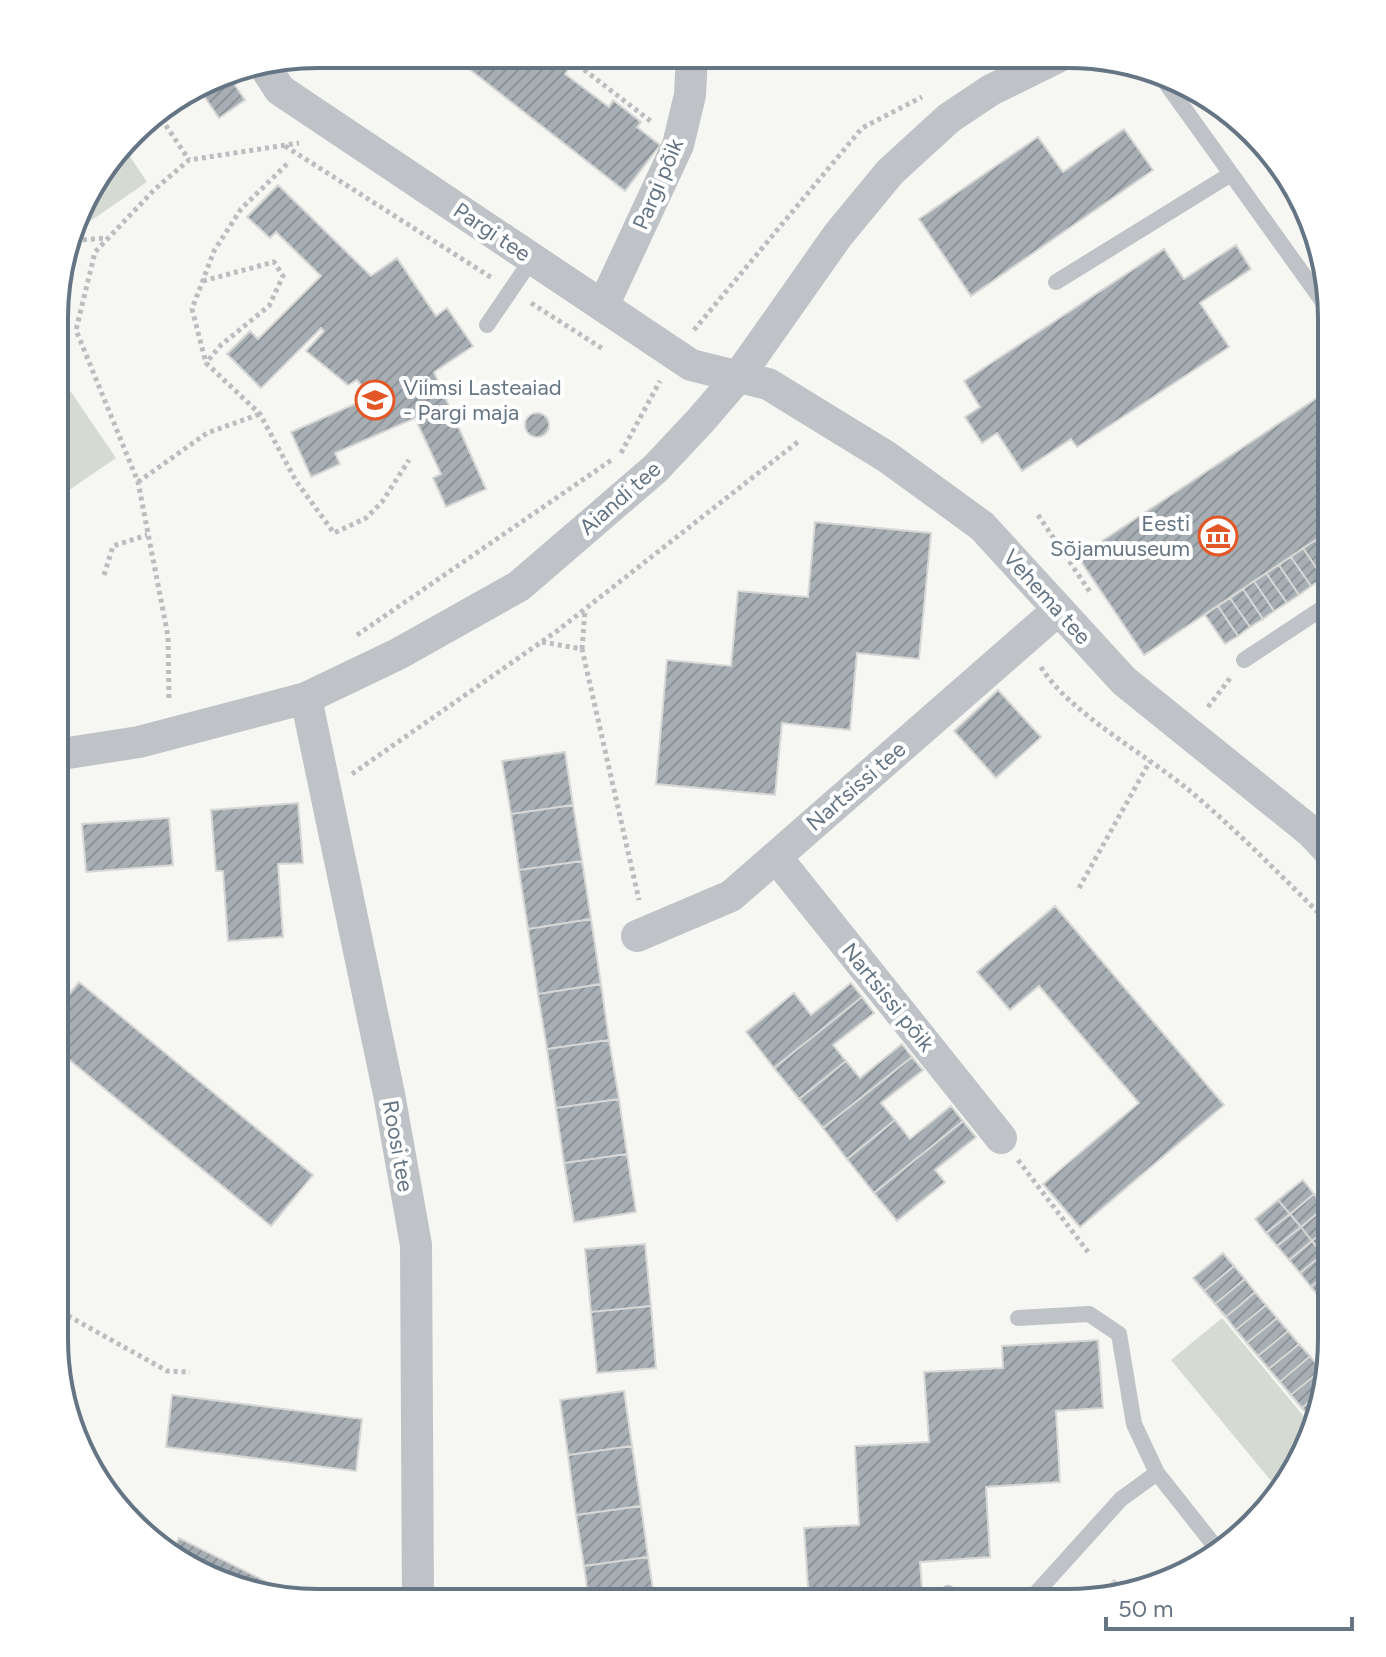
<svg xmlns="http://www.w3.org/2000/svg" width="1386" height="1657" viewBox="0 0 1386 1657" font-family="Figtree,sans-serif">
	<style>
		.pitch { fill: #d5dbd2 }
		.building { fill: url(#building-hatch); stroke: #d7d7d5; stroke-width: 2 }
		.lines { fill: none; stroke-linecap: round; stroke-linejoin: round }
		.path { stroke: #bbbdc0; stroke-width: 5; stroke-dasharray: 4 4; stroke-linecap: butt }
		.lane { stroke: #bfc3c7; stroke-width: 16 }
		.street { stroke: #bfc3c7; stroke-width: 32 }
		.labels { text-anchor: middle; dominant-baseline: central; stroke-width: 8; stroke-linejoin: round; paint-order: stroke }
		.street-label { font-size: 22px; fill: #657584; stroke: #fff }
		.poi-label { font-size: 22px; fill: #657584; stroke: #fff; text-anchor: start }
		.rim { fill: none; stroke: #657584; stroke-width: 4 }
	</style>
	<defs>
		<pattern id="building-hatch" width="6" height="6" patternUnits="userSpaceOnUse" patternTransform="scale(2)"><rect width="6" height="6" fill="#a7afb5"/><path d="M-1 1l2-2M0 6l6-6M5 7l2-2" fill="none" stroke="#8c9399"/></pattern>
	</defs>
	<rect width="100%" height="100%" fill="#f6f6f2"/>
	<path class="pitch" d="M123,146L147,182L73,233L89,186Z
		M56,370L116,458L56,499Z
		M1222,1318L1311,1425L1300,1459L1272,1482L1171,1360Z"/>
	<path class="building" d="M450,54L552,55L569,68L565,74L609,107L613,100L641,122L637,127L660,145L625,191Z
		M230,78L245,100L219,118L204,96Z
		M1124,129L1153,170L971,296L919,219L1038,137L1063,172Z
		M278,185L371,276L397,258L436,316L447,308L473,346L434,372L486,489L446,507L433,478L441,474L415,418L335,453L340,464L311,477L291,432L371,397L357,380L348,385L306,351L324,331L321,328L261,388L227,354L250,331L258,339L321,276L276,232L270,238L247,217Z
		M1236,245L1251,269L1200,303L1229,347L1077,447L1071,439L1022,471L997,433L982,443L965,417L980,407L964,381L1164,249L1184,279Z
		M1323,394L1332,408V529L1144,655L1078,557Z
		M525 425a12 12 0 1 1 24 0a12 12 0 1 1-24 0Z
		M815,522L931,533L919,659L857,653L850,730L782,723L775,795L656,784L667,660L731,666L738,591L808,597Z
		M1328,532L1332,538V564L1316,540Z
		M1316,540L1332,564V573L1323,578L1303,548Z
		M1303,548L1323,578L1311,586L1291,557Z
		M1291,557L1311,586L1299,595L1279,565Z
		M1279,565L1299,595L1287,603L1266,573Z
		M1266,573L1287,603L1274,611L1254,581Z
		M1254,581L1274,611L1263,619L1243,589Z
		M1243,589L1263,619L1250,627L1230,598Z
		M1230,598L1250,627L1238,636L1218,606Z
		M1218,606L1238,636L1225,644L1205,615Z
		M998,690L1041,737L996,778L954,731Z
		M565,752L573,805L511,814L502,761Z
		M298,803L303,863L278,864L283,937L228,941L223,871H216L211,810Z
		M573,805L582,861L519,870L511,814Z
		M169,818L173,865L86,872L82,824Z
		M582,861L591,919L528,929L519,870Z
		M1055,906L1224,1105L1080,1227L1043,1184L1139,1103L1039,986L1010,1010L977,972Z
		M591,919L601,984L538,994L528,929Z
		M79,982L313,1175L271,1226L55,1048V1011Z
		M851,983L862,997L774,1068L746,1032L794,993L811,1015Z
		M601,984L609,1040L547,1049L538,994Z
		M862,997L874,1013L833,1045L846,1061L799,1099L774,1068Z
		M609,1040L619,1099L556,1108L547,1049Z
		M902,1044L912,1057L823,1128L799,1099L846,1061L860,1078Z
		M912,1057L923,1070L881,1103L895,1120L847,1159L823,1128Z
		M619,1099L627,1154L564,1163L556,1108Z
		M951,1106L963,1121L874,1193L847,1159L895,1120L910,1139Z
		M963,1121L976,1137L935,1170L945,1182L897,1221L874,1193Z
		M627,1154L636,1212L574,1222L564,1163Z
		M1303,1180L1314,1194L1290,1214L1278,1200Z
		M1314,1194L1325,1207L1301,1227L1290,1214Z
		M1278,1200L1290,1214L1266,1233L1255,1219Z
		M1325,1207L1331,1215V1225L1312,1241L1301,1227Z
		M1290,1214L1301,1227L1277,1246L1266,1233Z
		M1331,1225V1247L1323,1254L1312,1241Z
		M1301,1227L1312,1241L1289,1260L1277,1246Z
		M1312,1241L1323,1254L1300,1273L1289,1260Z
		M645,1244L651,1306L591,1312L585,1249Z
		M1331,1247V1263L1323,1254Z
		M1223,1253L1234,1266L1204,1291L1193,1278Z
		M1323,1254L1331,1263V1269L1311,1287L1300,1273Z
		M1234,1266L1245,1279L1215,1304L1204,1291Z
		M1331,1269V1292L1322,1300L1311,1287Z
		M1245,1279L1255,1292L1226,1317L1215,1304Z
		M1255,1292L1266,1305L1236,1330L1226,1317Z
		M1331,1292V1312L1322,1300Z
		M1266,1305L1277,1318L1247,1343L1236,1330Z
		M651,1306L656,1368L597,1373L591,1312Z
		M1277,1318L1288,1331L1258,1356L1247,1343Z
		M1288,1331L1299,1344L1269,1369L1258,1356Z
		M1098,1340L1103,1408L1056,1411L1060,1482L986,1487L990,1557L920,1562L923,1602H809L804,1528L859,1525L855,1446L929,1442L924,1372L1003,1368L1002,1346Z
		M1299,1344L1310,1356L1280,1382L1269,1369Z
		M1310,1356L1321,1370L1291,1395L1280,1382Z
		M1321,1370L1326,1375L1321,1392L1302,1408L1291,1395Z
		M624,1391L632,1446L568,1455L560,1400Z
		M1321,1392L1312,1420L1302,1408Z
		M172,1395L362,1419L356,1471L166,1447Z
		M632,1446L641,1506L576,1515L568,1455Z
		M1274,1490L1276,1492L1252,1516L1248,1512Z
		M641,1506L648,1557L584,1566L576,1515Z
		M179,1538L307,1602L186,1567L171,1553Z
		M648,1557L655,1602H589L584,1566Z
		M1114,1580L1126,1590L1099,1598Z"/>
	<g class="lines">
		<path class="path" d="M565,55L653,123
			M157,112L189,160
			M285,146L492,278
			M287,164L241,209L214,251L192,309L206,363L260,414L296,481L334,533L366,518L382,502L409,460
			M69,247L80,240L106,238
			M203,281L274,262L283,276L269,306L221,345L206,363
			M531,303L603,349
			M694,330L862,128L922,97
			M621,453L660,381
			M138,482L207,433L260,414
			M1038,515L1090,592
			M104,575L113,546L147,535
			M357,635L613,459
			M542,642L582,649L639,900
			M582,649L585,611
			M1041,667C1069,713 1147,755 1190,791C1240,833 1285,880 1332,926
			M169,698L168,636L138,482L76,330L95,252L155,189L189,160L299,143
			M1208,707L1231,677
			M352,774L557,631L799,441
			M1079,888L1150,761
			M1018,1160L1088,1252
			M54,1308L167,1371L190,1372"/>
		<path class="lane" d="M1163,79L1331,313
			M1056,282L1231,174
			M487,325L532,259
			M1244,660L1332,602
			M1018,1318L1089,1314L1119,1334L1134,1424L1157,1473L1218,1550
			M948,1593L958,1602
			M1028,1602L1121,1499L1157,1473"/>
		<path class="street" d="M262,63L280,90L691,365L768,384L887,457L982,526L1124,681L1310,831L1332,854
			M603,306L678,145L690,95L692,55
			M306,698L389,1094L416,1245L418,1602
			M55,755L139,742L306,698L398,654L519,586L655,469L701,420L738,377L838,235L890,172L949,118L991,90L1060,56
			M776,857L1001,1138
			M637,936L731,896L1058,610"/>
	</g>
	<defs>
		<symbol id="school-ring" viewBox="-11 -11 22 22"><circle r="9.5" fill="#fff" stroke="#e35726" stroke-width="1.5"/><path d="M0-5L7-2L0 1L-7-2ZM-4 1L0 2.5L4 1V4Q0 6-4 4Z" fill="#e35726"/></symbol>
		<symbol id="museum-ring" viewBox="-11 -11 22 22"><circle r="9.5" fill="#fff" stroke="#e35726" stroke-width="1.5"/><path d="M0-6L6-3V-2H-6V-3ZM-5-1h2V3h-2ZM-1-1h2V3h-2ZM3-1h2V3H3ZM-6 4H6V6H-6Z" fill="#e35726"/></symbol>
	</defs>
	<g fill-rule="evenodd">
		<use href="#school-ring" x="353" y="378" width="44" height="44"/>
		<use href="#museum-ring" x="1196" y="514" width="44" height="44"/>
	</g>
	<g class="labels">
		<g class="street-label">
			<text transform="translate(658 184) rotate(-67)">Pargi põik</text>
			<text transform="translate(492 232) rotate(34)">Pargi tee</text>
			<text transform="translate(620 498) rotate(-41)">Aiandi tee</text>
			<text transform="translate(1047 597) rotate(48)">Vehema tee</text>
			<text transform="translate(856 786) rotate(-41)">Nartsissi tee</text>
			<text transform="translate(888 997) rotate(51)">Nartsissi põik</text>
			<text transform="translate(398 1146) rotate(80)">Roosi tee</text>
		</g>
		<g class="poi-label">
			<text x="403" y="387">Viimsi Lasteaiad<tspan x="403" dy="25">- Pargi maja</tspan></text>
			<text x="1190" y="523" text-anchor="end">Eesti<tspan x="1190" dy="25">Sõjamuuseum</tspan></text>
		</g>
	</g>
	<path d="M0 0H1386V1657H0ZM318 68H1068A250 250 0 0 1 1318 318V1339A250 250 0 0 1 1068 1589H318A250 250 0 0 1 68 1339V318A250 250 0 0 1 318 68Z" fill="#fff" fill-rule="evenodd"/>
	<path class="rim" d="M318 68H1068A250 250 0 0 1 1318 318V1339A250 250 0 0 1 1068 1589H318A250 250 0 0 1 68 1339V318A250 250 0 0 1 318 68Z"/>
	<path d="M1106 1617v12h246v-12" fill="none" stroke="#657584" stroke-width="4"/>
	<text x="1118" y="1617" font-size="24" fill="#657584" stroke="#ffffff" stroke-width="6" paint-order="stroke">50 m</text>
</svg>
